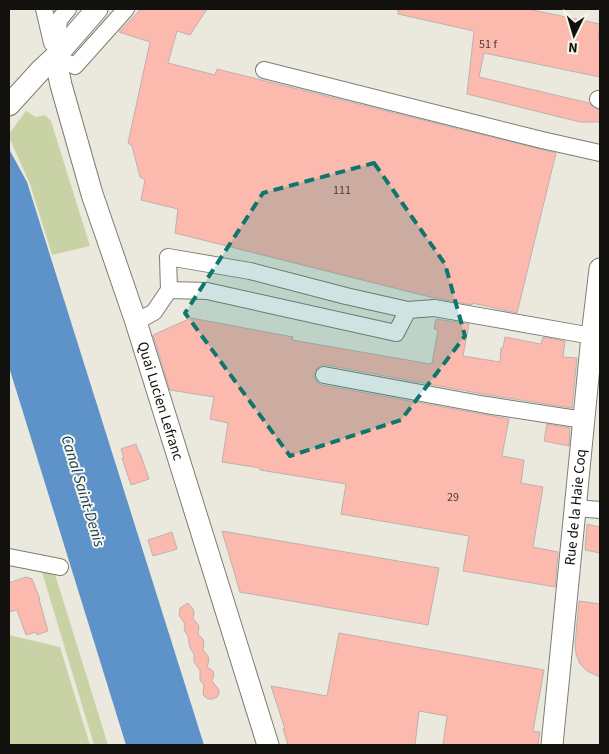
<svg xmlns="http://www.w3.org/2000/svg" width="609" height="754" viewBox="0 0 609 754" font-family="'Source Sans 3',sans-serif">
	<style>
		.green { fill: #c9d2a4 }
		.water { fill: #5e93c9 }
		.building { fill: #fcbaae; stroke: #beb1af }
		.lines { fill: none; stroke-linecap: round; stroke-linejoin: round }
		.minor-casing { stroke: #7e7d73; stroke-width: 18 }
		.major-casing { stroke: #7e7d73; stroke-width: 23 }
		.minor { stroke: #fff; stroke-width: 16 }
		.major { stroke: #fff; stroke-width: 21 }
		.marked { fill: #0f766e; fill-opacity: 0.2; stroke: #0f766e; stroke-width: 4; stroke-dasharray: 10 6; stroke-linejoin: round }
		.labels { text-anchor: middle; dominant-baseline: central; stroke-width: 4; stroke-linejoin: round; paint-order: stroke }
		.number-label { font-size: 12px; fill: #4c3b35 }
		.street-label { font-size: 15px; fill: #12110d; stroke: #f8f7eb }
		.water-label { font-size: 16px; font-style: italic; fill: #0f375b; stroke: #f8f7eb }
	</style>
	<rect width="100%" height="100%" fill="#ebe9de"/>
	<path class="green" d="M26,111L36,117L45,115L51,121L90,246L52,255L30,184L9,137V134Z
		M54,571L108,745H94L42,572Z
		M9,635L60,647L90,745H9Z"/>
	<path class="water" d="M9,149L27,182L204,745H126L9,367Z"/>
	<path class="building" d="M141,9H207L190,35L177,31L168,63L215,75L217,69L556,153L517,313L472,303V305L434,298L175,233L178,209L141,200L145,180L140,177L132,146L128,143L150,42L119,32Z
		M398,9H528L600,24L598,38H600V77L484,53L479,77L589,103L594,108L600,110V122H580L467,94L474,31L398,14Z
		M191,318L293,337L292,340L430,364L432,363L438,330L434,329L436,319L469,324L463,356L500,362L501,348H503L505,337L541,344L543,337L565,341L563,357L577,358L572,408L488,395L326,365H321L317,368L314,374V378L317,382L322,385L509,419L502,456L524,460L521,483L543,487L533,547L558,552L555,587L463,571L469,536L341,514L346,484L260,470V468L222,462L228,423L210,419L214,397L170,390L153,335Z
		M547,424L570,428L569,446L544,441Z
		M136,444L139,453H140L149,479L131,485L122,458H124L121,449Z
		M587,524L600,527V553L585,550Z
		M222,531L439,568L428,625L240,592Z
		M172,532L177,549L153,556L148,540Z
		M26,577L32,579L40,599H39L48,631L37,635L36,632L26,635L17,610L9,612V583Z
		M579,601L600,604V677L587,671L580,664L576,654L575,644Z
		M188,603L193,609L194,613L193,618L199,626L198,635L202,638L204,642L203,650L208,656L209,660L207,667L213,671L214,676L212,681L219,690V694L217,697L213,699H208L204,696L203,692L204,685L200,680V670L194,662V654L190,648L188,636L184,630L185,624L179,615L180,608Z
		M339,633L544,670L533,731L540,732L538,745H443L447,716L419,711L415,745H288L283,729H285L271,686L327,696Z"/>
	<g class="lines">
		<defs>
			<path id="minor" d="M44,9L52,43
				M55,57L75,66L126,9
				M55,57L59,20L68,9
				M264,70L542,140L600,153
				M598,99L600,100
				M169,290L207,291L396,333L408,310
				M136,322L154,312L169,290L168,257L250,271L346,296L408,310L434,308L592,336
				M324,375L486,405L584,420
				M576,508L600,510
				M9,557L60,567"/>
			<g id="major">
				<path id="s1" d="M55,57L61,85L92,194L136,322L268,745"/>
				<path d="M9,105L40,71L55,57L97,9"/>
				<path id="s2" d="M552,745L592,336L600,269"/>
			</g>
		</defs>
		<use href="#minor" class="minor-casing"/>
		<use href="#major" class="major-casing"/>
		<use href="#minor" class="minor"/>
		<use href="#major" class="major"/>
	</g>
	<path class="marked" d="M374,163L445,264L465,336L401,420L290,456L185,313L263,193Z"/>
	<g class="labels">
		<g class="number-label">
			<text x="488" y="44">51 f</text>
			<text x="342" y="190">111</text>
			<text x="453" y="497">29</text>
		</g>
		<g class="street-label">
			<text stroke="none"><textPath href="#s1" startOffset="360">Quai Lucien Lefranc</textPath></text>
			<text stroke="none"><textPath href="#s2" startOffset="239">Rue de la Haie Coq</textPath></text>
		</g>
		<g class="water-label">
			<text transform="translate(83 491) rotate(73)">Canal Saint-Denis</text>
		</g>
	</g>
	<rect width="609" height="754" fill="none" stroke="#12110d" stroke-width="20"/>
	<g transform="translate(574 35) rotate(185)" stroke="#f8f7eb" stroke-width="4" paint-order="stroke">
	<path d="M0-4L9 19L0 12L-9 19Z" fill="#12110d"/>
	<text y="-8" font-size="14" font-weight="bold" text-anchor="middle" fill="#12110d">N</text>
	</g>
</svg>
